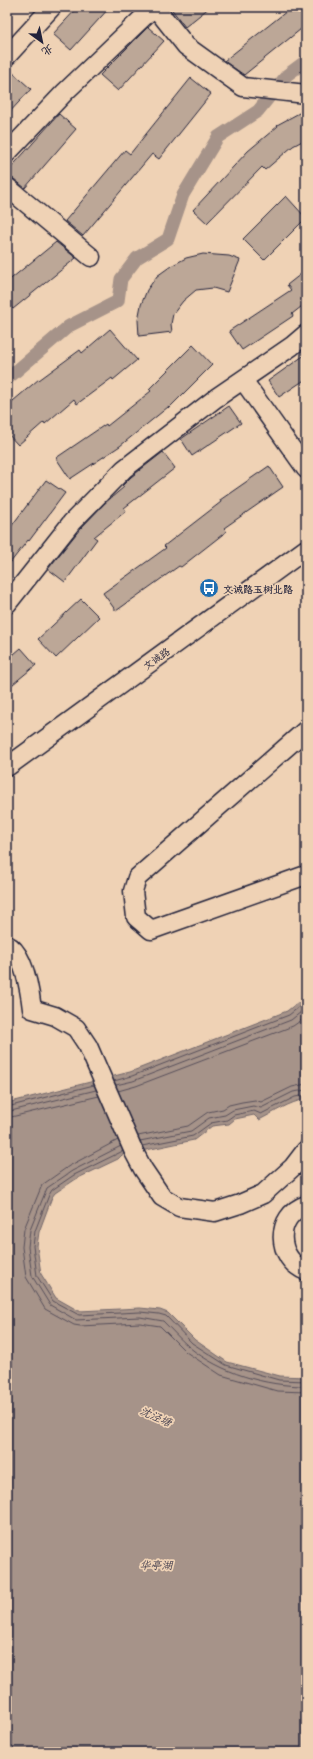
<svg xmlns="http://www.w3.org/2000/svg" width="313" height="1759" viewBox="0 0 313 1759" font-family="'Playpen Sans','LXGW WenKai TC',sans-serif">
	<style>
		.water { fill: #a69389; stroke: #71666a }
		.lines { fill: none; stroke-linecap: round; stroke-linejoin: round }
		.shore { stroke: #574f5a; stroke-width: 1 }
		.canal { stroke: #a69389; stroke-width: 13 }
		.building { fill: #bca797; stroke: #22223b }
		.minor-casing { stroke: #22223b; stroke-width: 21 }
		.minor { stroke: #efd2b5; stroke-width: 18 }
		.labels { text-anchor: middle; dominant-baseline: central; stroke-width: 3.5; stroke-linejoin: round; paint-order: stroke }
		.poi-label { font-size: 10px; font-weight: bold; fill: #22223b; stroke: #efd2b5; text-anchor: start }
		.street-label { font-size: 10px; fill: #22223b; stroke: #efd2b5 }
		.water-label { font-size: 11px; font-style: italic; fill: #433e4e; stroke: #efd2b5 }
	</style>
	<rect width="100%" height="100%" fill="#efd2b5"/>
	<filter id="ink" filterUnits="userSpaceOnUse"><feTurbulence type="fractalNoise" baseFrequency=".025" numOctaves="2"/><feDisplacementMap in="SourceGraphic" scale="8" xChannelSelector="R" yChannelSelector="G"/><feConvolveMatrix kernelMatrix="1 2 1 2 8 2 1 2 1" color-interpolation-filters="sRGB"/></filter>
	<g filter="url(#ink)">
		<path class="water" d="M306,1002V1099C289,1102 275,1112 259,1120L254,1115L235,1119L229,1124L212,1126L194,1140L122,1155L118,1159L76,1179L55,1193L52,1197L39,1232L37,1246L41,1274L56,1298L79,1311L140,1308L160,1310L168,1313L195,1340L227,1362L280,1376L306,1377V1752H7V1103L130,1072L287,1011L297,1003Z"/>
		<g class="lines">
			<path class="shore" d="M114,1081L132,1076L289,1015L299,1007L306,1006
				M116,1085L133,1081L291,1020L301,1012L306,1011
				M118,1091L136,1086L293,1026L306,1017
				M7,1107L94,1085
				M7,1112L96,1090
				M7,1118L99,1096
				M138,1136L188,1126L208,1112L223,1109L229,1105L242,1102L255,1100L261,1102L292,1087L306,1084
				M118,1140L69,1166L42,1185L24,1229L22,1247L26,1277L45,1309L74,1325L80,1326L140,1323L160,1326L186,1352L221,1375L277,1391L306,1392
				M140,1141L191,1131L209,1118L225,1115L233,1110L253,1106L261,1108L293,1092L306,1090
				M121,1146L72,1171L47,1188L30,1230L28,1247L32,1276L50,1305L76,1320L140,1317L163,1321C171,1329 180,1339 189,1347C221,1373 265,1386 306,1386
				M142,1146L193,1136L211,1123L227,1120L234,1115L254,1111L261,1114L295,1097L306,1095
				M123,1151L74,1175L52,1190L49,1195L35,1231L33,1246L37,1276L53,1301L79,1315L140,1312L159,1314L166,1316L192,1343L226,1365L279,1380L306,1381"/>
			<path class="canal" d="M7,379L69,326L118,301L121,279L137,258L168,239L183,195L218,137L258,111L287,75L306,61"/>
		</g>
		<path class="building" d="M78,7H110L71,50L53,34Z
			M170,7H210L185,27Z
			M292,7H302L306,12V25L244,75L224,61Z
			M148,27L164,41L118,91L100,75Z
			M12,72L31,89L7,115V78Z
			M191,78L211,94L159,159L152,154L83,236L65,221L125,150L130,154Z
			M301,112L306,121V139L293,146L265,170L262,167L207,223L193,210L248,151L278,126L277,125Z
			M59,114L76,129L25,188L14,179L7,177V172Z
			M286,196L306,218L264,260L243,239Z
			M56,242L76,258L13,309L7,303V282Z
			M203,254L229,256L240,260L227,292L213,288L196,290L183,301L173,314L171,324L172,332L139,336L138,320L141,305L147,290L157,276L171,266L186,258Z
			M306,270V303L292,314L293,316L242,350L229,331L291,290L287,285Z
			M110,329L137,360L113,380L112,378L77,404L74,399L45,424L44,422L18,445L7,433V406L39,379V380L80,350L82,353Z
			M193,345L212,365L169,408L168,407L120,446L70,479L56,458L106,424L107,426L151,391L149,389Z
			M306,354V379L279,397L268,381Z
			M229,406L241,423L192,456L181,439Z
			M163,452L175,468L124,508L126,511L94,537L97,539L65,582L48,569L80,529L105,503L124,487L122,486L131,477Z
			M269,466L283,487L224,528L227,531L181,567L179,566L116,611L103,593L166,548L164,546L221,502L220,500Z
			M46,480L65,493L29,541L28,540L7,567V532Z
			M81,599L99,617L56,658L38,639Z
			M21,648L36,665L7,689V660Z"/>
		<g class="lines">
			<defs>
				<path id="minor" d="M155,7L186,46L243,87L306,94
					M7,56L52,7
					M7,153L65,92L154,7
					M7,187L91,257
					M243,380L306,469
					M7,604L72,522L124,469L216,398L292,346L306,334
					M306,730L137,878L133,891L136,917L151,930L306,875
					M7,767L306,549
					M7,945C24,952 30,992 32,1009L55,1016L76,1028L88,1046L134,1152L143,1169L162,1197L179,1207L215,1212L240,1204L263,1194L293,1167L306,1150
					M306,1205C274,1216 276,1259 306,1271"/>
			</defs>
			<use href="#minor" class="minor-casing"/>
			<use href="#minor" class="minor"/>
		</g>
	</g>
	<defs>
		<symbol id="bus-disc" viewBox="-11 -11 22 22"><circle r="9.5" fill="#1f6fb2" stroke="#efd2b5"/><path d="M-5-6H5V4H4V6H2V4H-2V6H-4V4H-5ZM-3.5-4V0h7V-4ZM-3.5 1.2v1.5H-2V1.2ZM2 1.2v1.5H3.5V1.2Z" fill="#fff"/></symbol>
	</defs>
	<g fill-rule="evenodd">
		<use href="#bus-disc" x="198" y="577" width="22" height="22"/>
	</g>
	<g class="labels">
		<g class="poi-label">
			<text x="223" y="588">文诚路玉树北路</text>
		</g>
		<g class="street-label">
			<text transform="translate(156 658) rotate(-36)">文诚路</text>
		</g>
		<g class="water-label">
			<text transform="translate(156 1416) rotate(24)">沈泾塘</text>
			<text x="156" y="1564">华亭湖</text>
		</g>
	</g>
	<rect width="313" height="1759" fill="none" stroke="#efd2b5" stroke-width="24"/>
	<rect x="12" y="12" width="289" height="1735" fill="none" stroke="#22223b" stroke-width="1.5" filter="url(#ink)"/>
	<g transform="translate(42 42) rotate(147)" stroke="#efd2b5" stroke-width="3" paint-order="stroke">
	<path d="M0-3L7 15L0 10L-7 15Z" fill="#22223b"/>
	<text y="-6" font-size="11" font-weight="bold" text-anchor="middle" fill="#22223b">北</text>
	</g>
</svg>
